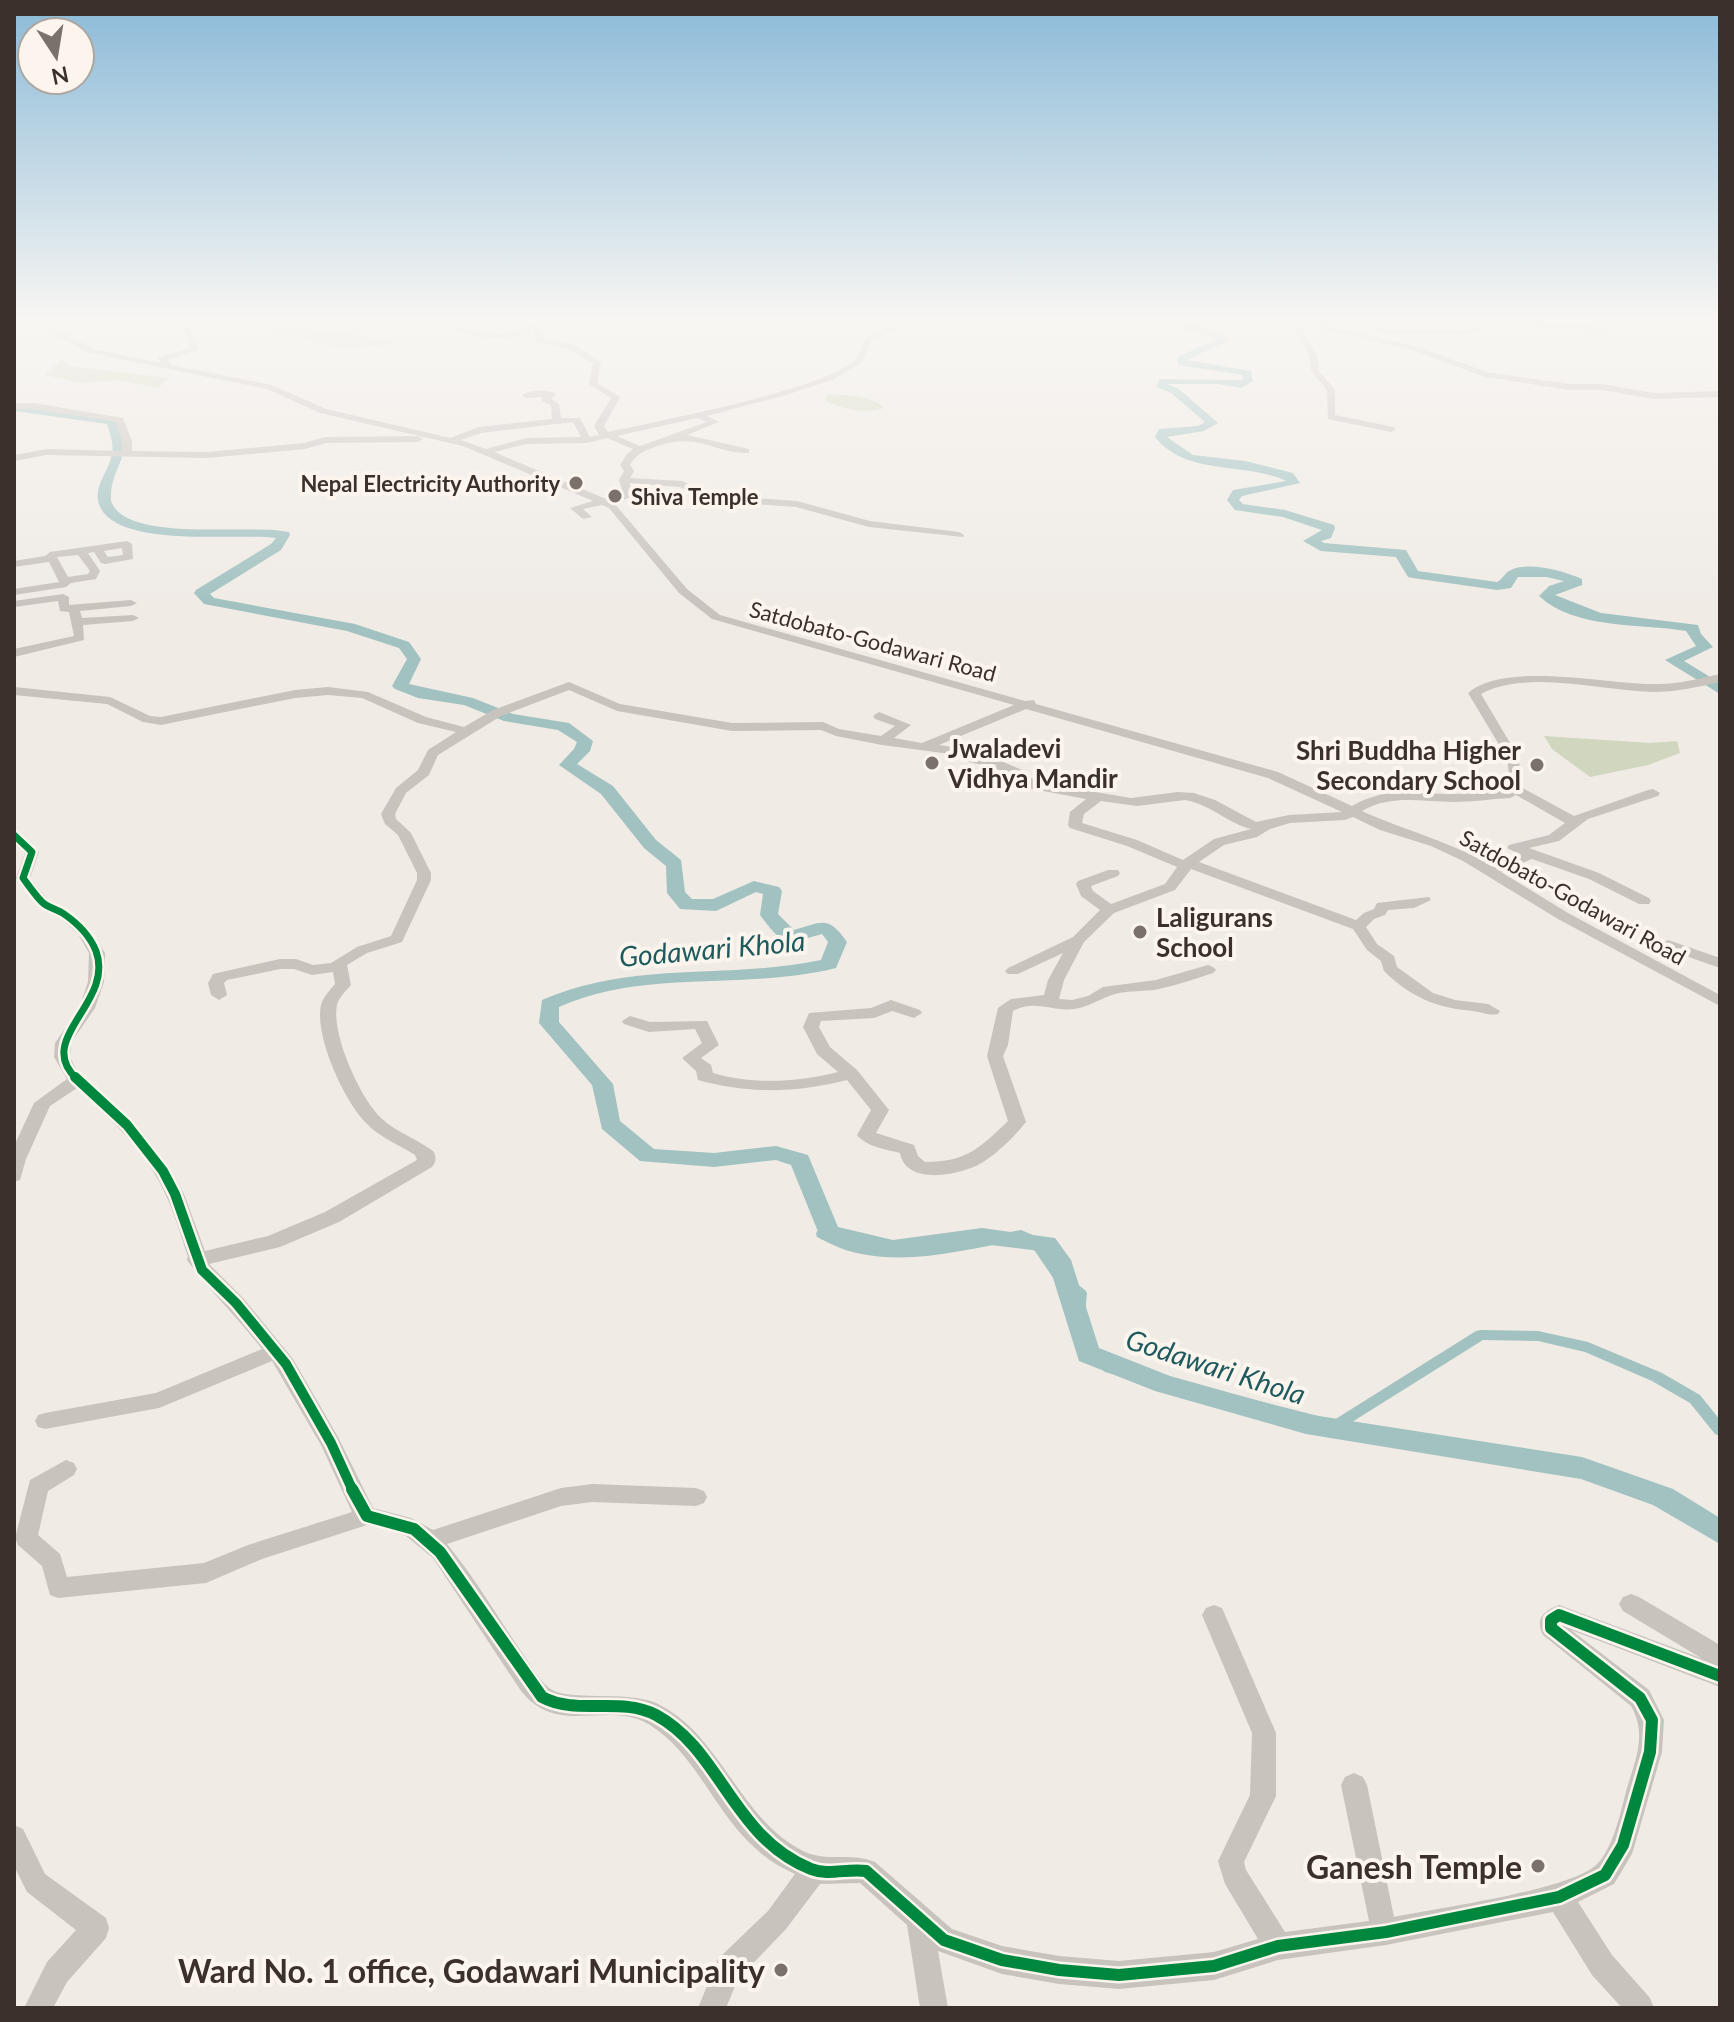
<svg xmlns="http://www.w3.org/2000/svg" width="1734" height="2022" viewBox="0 0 1734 2022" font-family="Lato,sans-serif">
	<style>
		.green { fill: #d1d6bf }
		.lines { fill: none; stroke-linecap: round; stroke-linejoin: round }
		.canal { fill: #a1c2c1; fill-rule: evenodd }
		.river { fill: #a1c2c1; fill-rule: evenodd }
		.minor { fill: #c9c3be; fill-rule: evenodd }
		.cycleway-far2-casing { stroke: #fbf5ee; stroke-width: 12 }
		.cycleway-far1-casing { stroke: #fbf5ee; stroke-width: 15 }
		.cycleway-casing { stroke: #fbf5ee; stroke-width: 17 }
		.cycleway-far2 { stroke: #00873e; stroke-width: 7 }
		.cycleway-far1 { stroke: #00873e; stroke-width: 10 }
		.cycleway { stroke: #00873e; stroke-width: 12 }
		.poi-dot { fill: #7a716c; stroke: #fbf5ee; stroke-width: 3 }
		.labels { text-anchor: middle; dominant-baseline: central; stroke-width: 8; stroke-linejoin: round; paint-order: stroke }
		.far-poi-label { font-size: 22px; font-weight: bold; fill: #3b302b; stroke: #fbf5ee; text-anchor: end }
		.far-street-label { font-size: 22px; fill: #3b302b; stroke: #fbf5ee }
		.poi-label { font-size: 26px; font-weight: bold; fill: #3b302b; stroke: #fbf5ee; text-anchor: start }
		.water-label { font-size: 28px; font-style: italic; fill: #1f5a5e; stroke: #fbf5ee }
		.near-poi-label { font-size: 32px; font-weight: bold; fill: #3b302b; stroke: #fbf5ee; text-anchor: end }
	</style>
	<rect width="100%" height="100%" fill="#f0ebe5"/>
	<path class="green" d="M292,322L320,331L393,339L391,345L339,348L271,330L257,321Z
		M61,360L70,366L169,378L158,388L118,380L80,383L45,375Z
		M827,394C845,396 872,394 884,408C864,414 844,409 825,401Z
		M1544,736L1650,743L1677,741L1680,753L1648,765L1590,777L1552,749Z"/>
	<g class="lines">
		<path class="canal" d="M822,1230C838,1235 853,1243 870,1246C920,1253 972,1239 1021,1230L1040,1238L1066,1276L1085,1290L1087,1293C1083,1333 1084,1338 1114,1364L1334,1420L1476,1331L1481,1330L1538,1331L1588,1342L1662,1373L1700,1395L1720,1420V1436L1715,1434L1690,1403L1652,1381L1585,1352L1538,1341L1483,1340L1336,1432L1105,1372C1074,1345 1069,1336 1073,1295L1056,1282L1030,1244L1020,1240C962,1250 898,1269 840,1248C833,1245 825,1241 817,1237L816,1234L817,1231Z"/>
		<path class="river" d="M1179,321H1189L1231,339L1187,360L1251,371L1253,381L1241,388L1218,384H1167L1179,389L1218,423L1204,431L1167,437L1193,455L1245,461L1293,473L1300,483L1242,496L1239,500L1243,504L1285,510L1334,525L1335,528L1331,538L1321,541L1324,543L1406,550L1418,571L1497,582C1503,579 1505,572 1511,570C1530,561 1564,571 1582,579V585L1555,595L1601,613L1698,625L1701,634L1713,647L1684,661L1720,683V694L1665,660L1696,646L1686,631C1640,623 1576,630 1539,596L1549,586L1564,581L1546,577H1518L1511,588L1497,590L1413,578L1408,577L1396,557L1321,551L1303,541L1322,530L1283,517L1235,510L1227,500L1233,490L1286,481C1244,461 1187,477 1155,437L1159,429L1198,426L1205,422L1171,393L1156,387L1160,379L1243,380L1242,375L1178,365L1177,357L1217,339L1185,329Z
			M14,405L116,419C136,460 109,465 111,501C126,544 249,523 289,532L290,535L281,550L210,594L214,598L355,624L409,642L421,659L409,684L473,698L513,714L569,723L593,741L590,751L577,764L613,786L656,840L681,860L685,892L692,899H713L754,881L779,887L782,891L778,914L794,930C823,922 828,915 847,942L836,968C744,991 646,968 559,1007V1022L613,1084L620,1121L654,1149L714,1153L776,1146L808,1155L838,1227L893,1240L982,1228L1055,1238L1071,1260L1099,1348L1170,1376L1306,1414L1582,1457L1673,1489L1720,1518V1544L1653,1505L1581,1479L1306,1434L1155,1391L1079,1361L1048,1262L1040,1251L982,1244L893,1256L821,1239L791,1165L776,1160L714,1167L640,1161L602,1129L592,1085L539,1023L542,1000C634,960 726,980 821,960L828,942L822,934C786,944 784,947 760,915L763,894L756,892L716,911L680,909L667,893L666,866L644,848L601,794L559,765L574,749L577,742L558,730L504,721L464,705L418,698L395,689L392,686L407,659L399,648L347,631L204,604L194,593L196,590L271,544L276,538C238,532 107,551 98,500C95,484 110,469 112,454C114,444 110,433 107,424L14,411Z"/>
		<path class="minor" d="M29,321L44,322L94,349L161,363L158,357L190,348L183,328L169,321C190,321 192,332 199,349L168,360L171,365L272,385L326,409L450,438L479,427L552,419L551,405L542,401V397L526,398L522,395C529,390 549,389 556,394L551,399L559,404L561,418H580L590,437L599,435L594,426L611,398L589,384L593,363L568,349L537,342L533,330C504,346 464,337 436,321C459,321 478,335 501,334C517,333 529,321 545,321L540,326L544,338L574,345L601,362L597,383L620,397L604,426L608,432C654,422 830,389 855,359C860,353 862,344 866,337L903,321H915L872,341L861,363L832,380L786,395L707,416L719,422L687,435L749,449V453C711,453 699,431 655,447C644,451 636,454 630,465L634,471L630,478L682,481L713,495L797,501L870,521L959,532L964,535L963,537L869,527L796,507L711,501L680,487L630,483L631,497L614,503L687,589L720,615L1025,701L1034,700L1036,704L1278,772L1352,806C1388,785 1416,795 1456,794C1473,793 1489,791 1506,790V778L1509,775L1507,758L1468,693C1504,661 1605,684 1652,684C1675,685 1698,679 1720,674V682C1698,687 1675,692 1653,692C1601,691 1527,669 1481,694L1519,758L1521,787L1574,816L1648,790L1653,789L1660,793L1658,796L1588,819L1559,841L1529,848L1599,873L1649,898L1651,901L1649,904H1639L1589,879L1532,859L1501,872L1568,913L1720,995V1006L1558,919L1463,861L1431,846L1380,830L1353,817L1345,820L1290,823L1270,829L1257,837L1224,845L1199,862L1356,920L1364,913L1374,909L1377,903L1429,897L1431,900L1414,908L1388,910L1385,915L1374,919L1366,927L1377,944L1394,956L1397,967L1433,993L1455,1000L1488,1004L1500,1011L1498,1014C1488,1016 1483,1012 1473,1011C1437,1008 1410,997 1384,971L1381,961L1367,950L1353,929L1191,869L1175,890L1114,913L1084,942L1064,980L1059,999L1072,1000L1088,996L1103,987L1156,980L1208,965L1213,967L1216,970L1213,973C1195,979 1177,985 1159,989C1145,992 1129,990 1115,994C1101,998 1089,1007 1074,1009C1052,1012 1035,999 1013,1011L1008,1045L1003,1056L1026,1122C1015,1136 999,1152 983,1162C963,1175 906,1187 900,1153C885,1149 867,1147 857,1135L871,1110L847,1080C797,1093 748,1094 698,1080L696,1071L682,1058L702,1043L695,1029L649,1032L624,1024L622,1021L630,1016L650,1022L707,1021L719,1045L701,1058L711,1065L713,1073C753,1085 798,1082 838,1072L817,1054L803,1027L809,1013L871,1008L891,1000L920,1010L922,1013L914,1018L892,1011L874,1018L821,1021L819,1027L830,1047L857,1070L889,1110L876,1133L914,1145L918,1156L925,1162C966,1162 980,1148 1008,1121L987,1056L998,1008L1011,999L1044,995L1048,980L1063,953L1018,974H1008L1005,971L1008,968L1073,937L1100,910L1081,896L1076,884L1078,881L1108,870H1118L1120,873L1118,876L1091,886L1093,891L1111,904L1165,884L1177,867L1127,846L1070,828L1068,825L1070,812L1086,799L1027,788L1012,776L992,767L965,761L958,755L882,745L836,736L821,730L732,731L617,711L569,690L501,716L438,755L429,775L406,793L395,814L396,819L411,833L431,873V880L402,942L367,953L347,965L351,985C346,991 339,997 337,1005C331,1034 360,1098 381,1118C396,1132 417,1139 433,1151C437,1157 436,1162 432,1167L339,1222L280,1247L209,1264L243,1298L293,1359L338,1437L373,1508L411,1518L433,1530L561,1488L592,1484L696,1488L704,1491L707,1497L704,1503L696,1506L592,1502L561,1506L447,1544C476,1579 498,1618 523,1654C531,1665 538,1679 549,1688C566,1702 626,1690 656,1703C718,1732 736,1810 794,1846C825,1866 845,1850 875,1862L952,1929L1002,1946L1059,1956L1119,1961L1214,1952L1258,1939L1225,1884L1218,1861L1250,1795L1252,1733L1202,1615L1206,1608L1214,1605L1222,1608L1276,1733V1796L1244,1862L1246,1870L1285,1932L1369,1921L1341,1785L1345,1777L1354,1773L1363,1777L1367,1785L1394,1917C1438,1908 1564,1891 1595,1866C1613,1851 1621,1810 1627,1788C1636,1758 1647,1734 1631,1706L1543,1635C1535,1619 1543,1611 1559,1605L1701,1658L1623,1611L1619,1604L1623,1597L1631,1594L1639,1597L1720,1645V1687L1571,1630L1649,1690L1664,1720L1662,1752L1632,1854L1614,1884L1578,1902L1612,1955L1650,1998L1654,2008H1622L1592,1975L1553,1912L1386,1945L1278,1960L1214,1980L1119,1989L1059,1984L1002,1974L938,1951L948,2008H920L907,1925L860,1883L820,1884L786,1929L738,1979L726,2008H698L718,1959L768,1911L795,1874C780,1867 766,1859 754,1847C714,1811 696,1754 650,1725C608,1698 556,1740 519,1688L433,1558L406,1536L379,1527L367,1525L262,1559L206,1583L58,1598L50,1595L42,1566L18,1545L15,1538L30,1480L66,1460L74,1463L77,1469L74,1475L48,1491L38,1535L60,1554L67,1577L204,1563L248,1545L352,1512L321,1445L272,1361L159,1408L45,1429L38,1427L35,1421L38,1415L45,1413L156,1393L262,1349C238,1318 209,1290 187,1260L188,1257C179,1230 171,1201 156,1176C136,1141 105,1115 77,1088L50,1106L26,1159L20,1180L14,1182V1146L34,1103L67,1079L54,1057L55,1043L79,1008L88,982L89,953L78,934L59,917L39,907L16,878L25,853L14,843V831L19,832L39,852L30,878L49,901L69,911L89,928L105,953L104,982L95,1008L71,1043L70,1057L76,1069L133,1121L169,1167L184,1194L205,1251L268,1236L325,1212L417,1160L415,1155C399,1145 380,1137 367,1124C345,1103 314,1036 321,1005C323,997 330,990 335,984L333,972L312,975L294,969H280L227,980L224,983L227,995L219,1000L211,995L208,983L213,974L280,959H296L313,965L331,963L357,947L391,936L417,880V873L398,835L385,824L381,814L396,788L418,770L428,750L456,732L418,723L362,698L328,695L295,698L161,725L143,722L107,704L14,695V687L110,697L150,716L161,717L295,690L328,687L368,692L426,717L464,727L493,710L569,682L620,704L732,723L823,722L839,729L881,736L895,726L875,719L873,716L879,712L911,725L894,738L922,743L1014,705L712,619L679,593L609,508L602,505L583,509L592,517L583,519L570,508L593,501L463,446L320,413L267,389L89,353ZM697,418L707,422L640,446L617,436ZM573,422L581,437L526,438L486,449L461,440L481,433ZM607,438L633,449L627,454L620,465L624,471L619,480L623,493L606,499L494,452L526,444L587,443ZM1026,709L1268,778L1342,812L1289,815L1256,822L1215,800L1194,793L1178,792L1131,798L1036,782L1022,770L1001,761L974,755L967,749L939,745ZM1516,795L1565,823L1549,835L1509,845L1507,848L1519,854L1491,866C1451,841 1405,831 1362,811C1392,794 1421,802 1454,802C1472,802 1491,799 1510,798ZM1185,800C1210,804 1227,823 1251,829L1214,839L1183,860L1137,840L1082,823L1084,814L1101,801L1137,806Z
			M318,321H374L370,323Z
			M1277,321L1372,322L1385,329L1466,331L1484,321H1495L1467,335L1383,333L1370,326H1329L1419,347L1487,372L1569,384H1602L1654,393L1720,391V397L1654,399L1602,390H1569L1485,377L1414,351L1306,325L1304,333L1317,355L1319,371L1335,390V415L1394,427L1396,429L1391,432L1328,419L1327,390L1311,371L1309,355L1296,333L1299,325Z
			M1518,321L1598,325L1588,321H1603L1608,328L1604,330L1526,327Z
			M14,403H34L123,418L132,441V451L207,452L304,443L325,437L418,436L423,439L418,442L326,443L305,449L207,458L47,455L14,461V455L47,449L122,451V441L116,422L34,409H14Z
			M127,541L132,544L133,559L105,564L101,563L94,552L88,553L100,571L96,579L71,583L66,587L14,595V589L59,582L49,562L14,567V561L45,556L50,552ZM122,548L123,555L108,557L104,551ZM78,555L90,571L88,574L68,577L57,557Z
			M63,594L69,597V605L131,600L137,603L131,606L80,611L82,618L133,615L139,618L133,621L83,625L84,640L14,657V649L74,636L69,612L60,611L58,601L14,607V601Z
			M1668,940L1720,958V968L1663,948L1660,945Z
			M14,1825L23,1829L45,1874L106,1918L109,1928L106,1938L67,1982L53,2008H24L47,1962L76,1930L27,1892L14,1866Z"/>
		<defs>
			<path id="cycleway-far2" d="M14,835L32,852L23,878C29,886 35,895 42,902C48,908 57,909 64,914C77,923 90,936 96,951C115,1003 33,1039 77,1079"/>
			<path id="cycleway-far1" d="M75,1077L127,1125L163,1171L175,1194L202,1270L236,1303L286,1364L331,1443L353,1491"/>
			<path id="cycleway" d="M352,1489L367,1516L414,1529L440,1552L542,1697C577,1716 620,1696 656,1715C721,1750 732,1837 811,1869C829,1876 848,1868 866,1871L944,1940L1002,1960L1059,1970L1119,1975L1214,1966L1278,1946L1386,1932L1559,1897L1605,1875L1623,1845L1650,1752L1652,1720L1640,1698L1551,1628V1620L1559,1615L1720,1676"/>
		</defs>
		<use href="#cycleway-far2" class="cycleway-far2-casing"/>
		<use href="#cycleway-far1" class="cycleway-far1-casing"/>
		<use href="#cycleway" class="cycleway-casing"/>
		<use href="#cycleway-far2" class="cycleway-far2"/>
		<use href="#cycleway-far1" class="cycleway-far1"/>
		<use href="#cycleway" class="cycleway"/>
	</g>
	<linearGradient id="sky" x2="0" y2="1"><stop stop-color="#8bbad8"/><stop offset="0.53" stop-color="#f8f6f3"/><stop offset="1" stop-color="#f8f6f3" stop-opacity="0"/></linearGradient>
	<rect width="1734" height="605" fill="url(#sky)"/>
	<g class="poi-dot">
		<circle cx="576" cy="483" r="8"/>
		<circle cx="615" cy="496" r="8"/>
		<circle cx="932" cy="763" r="8"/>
		<circle cx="1537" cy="765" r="8"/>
		<circle cx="1140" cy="932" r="8"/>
		<circle cx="1538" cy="1866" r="8"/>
		<circle cx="781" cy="1970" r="8"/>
	</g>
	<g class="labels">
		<g class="far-poi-label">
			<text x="560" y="483">Nepal Electricity Authority</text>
			<text x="631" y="496" text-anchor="start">Shiva Temple</text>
		</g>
		<g class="far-street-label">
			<text transform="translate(873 641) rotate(15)">Satdobato-Godawari Road</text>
			<text transform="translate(1573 897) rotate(29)">Satdobato-Godawari Road</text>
		</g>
		<g class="poi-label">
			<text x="948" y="748">Jwaladevi<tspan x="948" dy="30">Vidhya Mandir</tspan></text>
			<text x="1521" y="750" text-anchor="end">Shri Buddha Higher<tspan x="1521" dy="30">Secondary School</tspan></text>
			<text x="1156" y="917">Laligurans<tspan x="1156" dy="30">School</tspan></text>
		</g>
		<g class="water-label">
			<text transform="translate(712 948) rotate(-5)">Godawari Khola</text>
			<text transform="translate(1216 1366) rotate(18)">Godawari Khola</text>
		</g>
		<g class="near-poi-label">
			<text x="1522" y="1866">Ganesh Temple</text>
			<text x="765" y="1970">Ward No. 1 office, Godawari Municipality</text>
		</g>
	</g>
	<rect width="1734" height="2022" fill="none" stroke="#3b302b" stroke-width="32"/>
	<g transform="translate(56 56) rotate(168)"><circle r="38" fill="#fbf5ee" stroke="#aea6a0" stroke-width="2"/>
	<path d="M0-6L14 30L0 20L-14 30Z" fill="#7a716c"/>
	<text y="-12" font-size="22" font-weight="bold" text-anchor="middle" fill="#3b302b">N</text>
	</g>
</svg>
